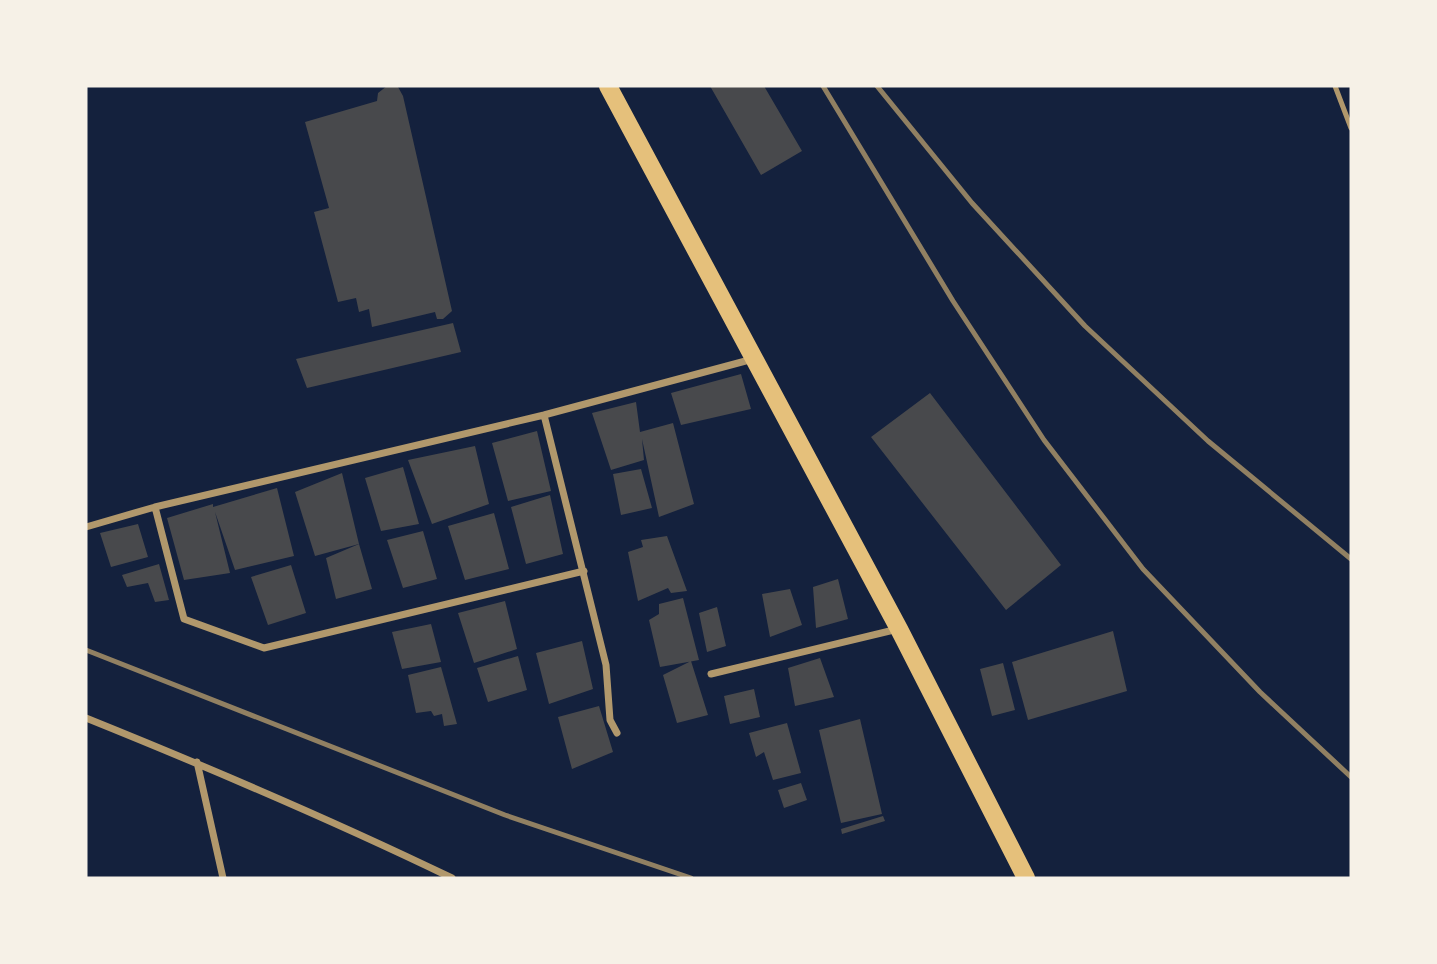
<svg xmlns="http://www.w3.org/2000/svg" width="1437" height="964" viewBox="0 0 1437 964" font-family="Arial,sans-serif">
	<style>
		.building { fill: #48494c }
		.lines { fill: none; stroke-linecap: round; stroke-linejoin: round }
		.service { stroke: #b1986c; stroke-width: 5 }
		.minor { stroke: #b1986c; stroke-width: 7 }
		.primary { stroke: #e5c07b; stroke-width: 18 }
		.rail { stroke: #918062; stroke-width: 5 }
	</style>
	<rect width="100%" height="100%" fill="#14213d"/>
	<path class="building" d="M387,86L398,87L403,96L452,311L443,319H437L435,312L372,327L369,309L359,312L356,298L338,302L314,212L329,208L305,122L377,101L378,93Z
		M710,86H764L802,151L761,175Z
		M453,323L461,352L307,388L296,359Z
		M741,374L751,409L681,425L671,393Z
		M930,393L1061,565L1006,610L871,437Z
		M636,402L640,432L673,423L694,504L659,517L642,439L644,460L611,470L592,413Z
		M537,431L551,491L508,501L492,443Z
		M475,446L489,504L432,524L408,460Z
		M403,467L419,524L381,531L365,478Z
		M641,469L652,508L621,515L613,474Z
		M342,473L359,544L315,556L295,492Z
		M277,488L294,556L235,570L215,512L230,573L184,580L167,518L213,504V507Z
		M550,495L563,554L526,564L511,507Z
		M494,513L509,569L465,580L448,526Z
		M138,524L148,557L111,567L100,533Z
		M423,531L437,579L403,588L387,540Z
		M667,536L687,591L671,593L668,588L638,601L628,552L643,547L641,540Z
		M359,544L372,589L336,599L326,558Z
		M159,564L169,600L155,602L148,583L127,587L122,575Z
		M291,565L306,613L268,625L251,577Z
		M838,579L848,619L816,628L813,587Z
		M790,589L802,625L770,637L762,594Z
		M683,598L699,660L660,667L649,620L659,614V604Z
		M505,601L517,649L474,663L458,613Z
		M717,607L726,646L707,652L699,613Z
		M431,624L441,662L402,669L392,632Z
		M1113,631L1127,691L1028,720L1012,662Z
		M582,641L593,689L549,704L536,653Z
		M518,656L527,690L488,702L477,668Z
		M820,658L834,697L795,706L788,668Z
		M691,661L708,715L677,723L663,675Z
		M1003,663L1015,710L992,716L980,669Z
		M441,667L450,699L457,724L444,726L442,714L434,716L431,711L416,713L408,675Z
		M754,689L760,717L730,724L724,696Z
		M599,706L613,752L572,769L558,717Z
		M860,719L882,814L841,823L819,730Z
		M787,723L801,773L773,780L764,752L756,757L749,733Z
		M801,783L807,800L784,808L778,790Z
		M883,816L885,821L842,834L841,829Z"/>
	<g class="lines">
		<path class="service" d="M1335,86L1351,128"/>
		<path class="minor" d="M544,415L606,665L610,720L617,733
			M155,507L184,619L264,648L584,571
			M86,527L155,507L544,415L753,359
			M711,674L898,629
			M86,718C210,768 332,820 452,878
			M197,762L223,878"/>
		<path class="primary" d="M608,86L899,629L1026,878"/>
		<path class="rail" d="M823,86L953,301L1044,440L1143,569L1260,692L1351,777
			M877,86L972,203L1085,326L1208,441L1351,559
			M86,650L505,815L691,878"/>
	</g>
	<rect width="1437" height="964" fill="none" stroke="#f6f1e7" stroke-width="175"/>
</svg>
